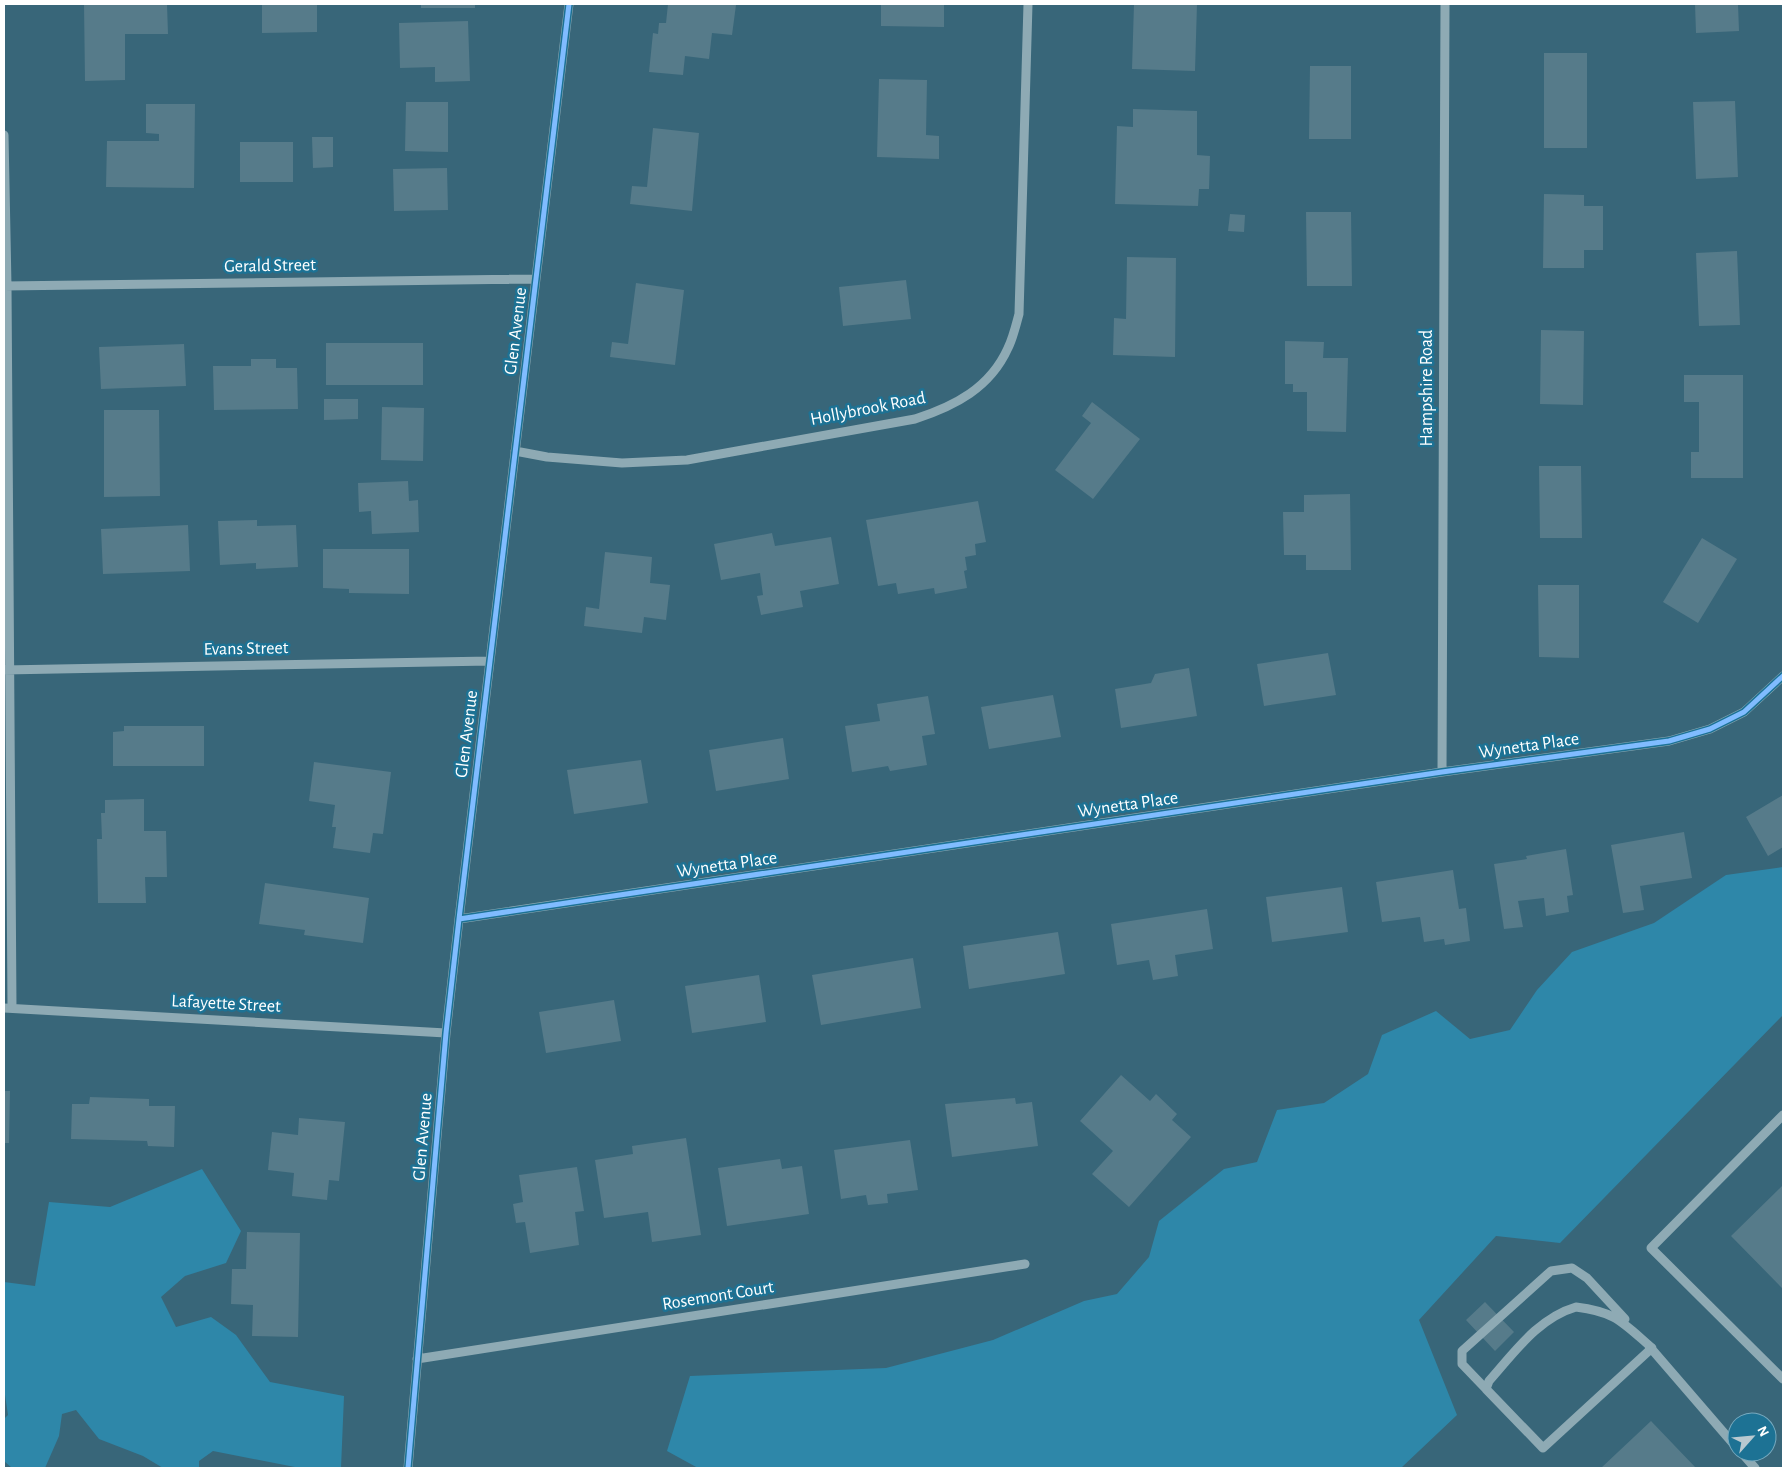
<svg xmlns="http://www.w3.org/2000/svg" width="1787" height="1472" viewBox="0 0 1787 1472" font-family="'Alegreya Sans',sans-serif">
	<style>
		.green { fill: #2e87a9 }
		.building { fill: #567b8a }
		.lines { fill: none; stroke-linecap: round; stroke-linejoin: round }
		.minor { stroke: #8eaab4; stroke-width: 9 }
		.cycleway-casing { stroke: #1d7294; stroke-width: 8 }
		.cycleway { stroke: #80bcff; stroke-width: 5 }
		.labels { text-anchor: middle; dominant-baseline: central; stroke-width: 5; stroke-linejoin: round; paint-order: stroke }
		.street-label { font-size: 18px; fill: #fff; stroke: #1d7294 }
	</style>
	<rect width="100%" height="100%" fill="#386679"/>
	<path class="green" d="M1783,867V1015L1560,1243L1496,1236L1419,1320L1457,1415L1401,1468H698L667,1451L690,1376L886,1368L993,1340L1084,1301L1117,1294L1149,1257L1159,1221L1224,1169L1257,1162L1277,1110L1324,1103L1368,1074L1382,1035L1436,1011L1470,1039L1510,1030L1537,990L1572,952L1654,923L1726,875Z
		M202,1169L241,1231L226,1263L185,1276L161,1297L176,1327L211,1317L236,1335L270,1382L344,1396L341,1468H300L213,1451L199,1461V1468H163L143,1456L99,1439L76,1410L62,1414L59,1436L45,1468H12L4,1461V1419L8,1415L4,1388V1282L35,1286L49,1202L110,1207Z"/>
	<path class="building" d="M84,4H167L168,34H125V80L85,81Z
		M262,4H317V32L262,33Z
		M421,4H475V8H421Z
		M668,4L736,5L732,35L712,33L709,59L685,56L683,75L649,72L653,33L658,34L659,23H666Z
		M881,4H944V27L881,26Z
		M1134,4H1197L1195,71L1132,69Z
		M1695,4H1738L1739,31L1696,33Z
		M468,21L470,81L435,82V67L400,68L399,23Z
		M1544,53H1587V148H1544Z
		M1310,66H1351V139H1309Z
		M879,79L927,80L926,135L939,136V159L877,157Z
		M1735,101L1738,177L1696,179L1693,102Z
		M406,102H448V152L405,151Z
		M146,104H195L194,188L106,187L107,141H159V134L146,133Z
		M1133,109L1197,111V155L1210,156L1209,189H1199L1198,206L1115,204L1117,126L1133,127Z
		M653,128L699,133L692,211L630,204L632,186L647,187Z
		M312,137H333V167L313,168Z
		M240,142H293V182H240Z
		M447,168L448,210L394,211L393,169Z
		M1544,194L1584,195V206H1603V250H1584V268H1543Z
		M1306,212H1351L1352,286H1307Z
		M1230,214L1245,215L1244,232L1228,231Z
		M1737,251L1740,325L1699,326L1696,253Z
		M1127,257L1176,258L1175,357L1113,355L1114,318L1126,319Z
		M906,280L911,319L843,326L839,287Z
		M636,283L684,290L675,365L610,357L612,342L628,344Z
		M1541,330L1584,331L1583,405L1540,404Z
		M1285,341L1324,342L1323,358H1348L1346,432L1307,431V392H1293V384H1285Z
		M326,343H423V385H326Z
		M184,344L186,386L101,389L99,347Z
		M251,359H276V368H297L298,409L214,410L213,366H251Z
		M1684,375H1743V478H1691V452H1699V402H1684Z
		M324,399H358V419L324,420Z
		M1092,402L1140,439L1093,499L1055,470L1091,423L1082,416Z
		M382,407L424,408L423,461L381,460Z
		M104,410H159L160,496L104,497Z
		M1539,466H1581L1582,538H1540Z
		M408,481L409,501L418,500L419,532L372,534L371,511L359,512L358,483Z
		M1350,494L1351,570H1306V555H1284L1283,512H1304V495Z
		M978,501L986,542L975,544L976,555L965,557L967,570L964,571L967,588L935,594L934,588L898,594L896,583L878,586L866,520Z
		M257,520V526L296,525L298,567L256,569V563L220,565L218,521Z
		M188,525L190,571L103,574L101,529Z
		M772,533L775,546L831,537L839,584L800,591L803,607L761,615L757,596L763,595L760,573L721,580L714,544Z
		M1702,538L1737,559L1698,623L1663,602Z
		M323,549H409V594L349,593V589L323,588Z
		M605,552L652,557L650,583L670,585L666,620L644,617L642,633L584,626L586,607L599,609Z
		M1538,585H1579V658L1539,657Z
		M1328,653L1336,695L1264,706L1257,664Z
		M1189,668L1197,716L1121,728L1115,689L1151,683L1155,674Z
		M1053,695L1061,737L989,749L981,707Z
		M928,696L935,734L922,736L927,765L890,771L888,766L852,772L845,726L880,721L877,704Z
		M124,726H204V766H113V732L124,731Z
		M783,738L789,779L716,791L709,750Z
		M641,760L648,803L574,814L567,770Z
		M314,762L391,772L383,834L373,833L370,853L333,848L336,827H332L335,805L309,801Z
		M1783,795V847L1768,856L1746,817Z
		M144,799V831H166L167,877H145L146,903H98L97,839H102L101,813H105V800Z
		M1684,832L1692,878L1640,886L1644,910L1623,913L1611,845Z
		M1566,849L1573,895L1567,896L1569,912L1546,916L1544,898L1518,901L1523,927L1504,929L1494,864L1527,859L1526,856Z
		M1453,870L1459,909L1466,908L1470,941L1445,945L1444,939L1424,942L1420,917L1382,922L1376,882Z
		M265,883L369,898L363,943L304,935L305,930L259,924Z
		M1342,887L1348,932L1272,942L1266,897Z
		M1207,909L1213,949L1175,955L1178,976L1153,980L1149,960L1117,965L1111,924Z
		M1058,932L1065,974L969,989L963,946Z
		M913,958L921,1008L821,1025L812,975Z
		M759,975L766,1022L692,1033L685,986Z
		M614,1000L621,1041L546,1053L539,1012Z
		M1121,1075L1150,1101L1156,1094L1177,1114L1172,1120L1191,1137L1129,1207L1092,1174L1113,1151L1080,1121Z
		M4,1091H10L9,1143H4Z
		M90,1097L149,1099V1106H175L174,1147L148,1146L147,1141L71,1139L72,1104H89Z
		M1015,1098L1016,1104L1032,1102L1038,1146L952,1157L945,1104Z
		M299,1118L345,1122L339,1181L329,1180L327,1200L292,1196L294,1173L268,1170L272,1132L298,1135Z
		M686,1138L701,1235L652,1242L648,1212L604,1218L595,1160L633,1154L632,1146Z
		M910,1140L918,1190L887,1194L888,1203L868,1205L866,1195L841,1199L834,1150Z
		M780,1159L782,1169L802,1166L809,1214L727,1226L718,1168Z
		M577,1167L584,1211L575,1212L579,1245L530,1253L525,1222L516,1223L513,1204L523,1202L519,1175Z
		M1783,1185V1289L1731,1236Z
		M247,1232L300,1233L298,1337L252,1336L253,1305L231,1304L232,1269H246Z
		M1485,1302L1514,1332L1495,1351L1466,1320Z
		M1651,1421L1696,1468H1601Z"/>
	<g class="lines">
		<path class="minor" d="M4,135L7,286L12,1008
			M4,286L536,279
			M515,451L547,457L622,463L687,460L915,419C955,406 990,388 1008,348C1013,338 1016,325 1019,314L1028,4
			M4,670L490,661
			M1442,772L1445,4
			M459,919L1442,772L1669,741L1710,729L1744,712L1783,676
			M4,1008L446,1033
			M1783,1115L1651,1248L1783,1379
			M1576,1307C1616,1312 1622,1322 1652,1348L1543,1448L1486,1389L1489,1381C1514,1353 1538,1318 1576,1307Z
			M1649,1346L1737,1448
			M417,1359L1025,1264
			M1486,1389L1462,1364V1351L1551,1271L1572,1268L1587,1278L1625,1319
			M1741,1452L1755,1468
			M408,1468L446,1033L459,919L569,4"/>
		<defs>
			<path id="cycleway" d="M459,919L1442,772L1669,741L1710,729L1744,712L1783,676
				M408,1468L446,1033L459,919L569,4"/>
		</defs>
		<use href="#cycleway" class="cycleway-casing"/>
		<use href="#cycleway" class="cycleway"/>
	</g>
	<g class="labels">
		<g class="street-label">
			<text transform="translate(270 266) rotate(-1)">Gerald Street</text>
			<text transform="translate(516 331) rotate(-83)">Glen Avenue</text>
			<text transform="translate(1427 388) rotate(-90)">Hampshire Road</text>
			<text transform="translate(868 409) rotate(-11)">Hollybrook Road</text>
			<text transform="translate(246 649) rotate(-1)">Evans Street</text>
			<text transform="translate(467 734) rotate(-83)">Glen Avenue</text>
			<text transform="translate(1529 746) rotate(-8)">Wynetta Place</text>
			<text transform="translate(1128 805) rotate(-8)">Wynetta Place</text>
			<text transform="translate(727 865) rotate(-8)">Wynetta Place</text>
			<text transform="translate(226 1004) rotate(3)">Lafayette Street</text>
			<text transform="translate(423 1137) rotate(-85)">Glen Avenue</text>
			<text transform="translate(718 1296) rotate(-9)">Rosemont Court</text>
		</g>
	</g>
	<rect width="1787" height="1472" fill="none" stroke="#ffffff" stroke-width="10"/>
	<g transform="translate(1752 1437) rotate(63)"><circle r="24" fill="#1d7294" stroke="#77aabf"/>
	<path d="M0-4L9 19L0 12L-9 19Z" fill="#b9c9d0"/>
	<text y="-8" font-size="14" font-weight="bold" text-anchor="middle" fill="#ffffff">N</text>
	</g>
</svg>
